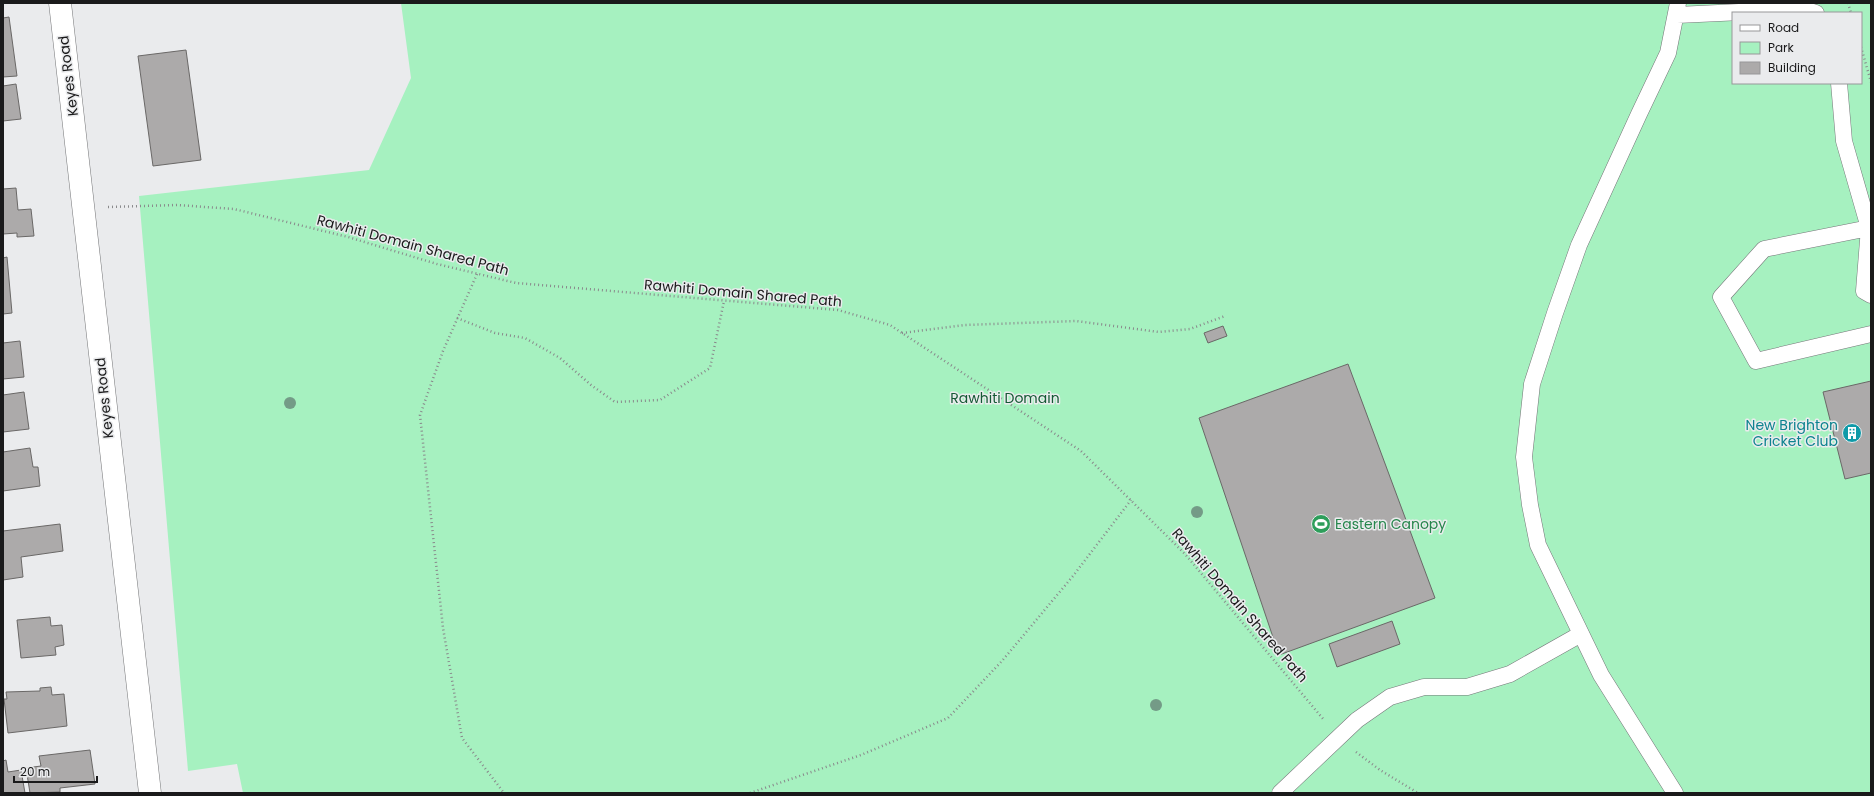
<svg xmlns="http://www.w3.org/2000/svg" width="1874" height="796" viewBox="0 0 1874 796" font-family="Poppins,sans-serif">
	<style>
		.green { fill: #a6f1c0; fill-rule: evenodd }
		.building { fill: #acaaaa; stroke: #6a6867 }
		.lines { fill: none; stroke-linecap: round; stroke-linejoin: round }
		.lane-casing { stroke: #757678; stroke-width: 17 }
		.secondary-casing { stroke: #757678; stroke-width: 23 }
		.path { stroke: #89898b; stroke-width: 2.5; stroke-dasharray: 1 3; stroke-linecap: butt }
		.lane { stroke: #fff; stroke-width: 16 }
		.secondary { stroke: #fff; stroke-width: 22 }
		.tree { fill: #749b87 }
		.labels { text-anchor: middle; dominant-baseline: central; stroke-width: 3; stroke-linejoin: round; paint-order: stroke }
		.street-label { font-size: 14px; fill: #1a1a1b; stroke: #eaebed }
		.park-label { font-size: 14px; fill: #145934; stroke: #eaebed }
		.culture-label { font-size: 14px; fill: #0d838f; stroke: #eaebed; text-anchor: end }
		.leisure-label { font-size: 14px; fill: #27864d; stroke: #eaebed; text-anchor: start }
	</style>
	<rect width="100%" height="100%" fill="#eaebed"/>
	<path class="green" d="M401,3H1871V793H243L237,764L188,771L139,196L369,170L411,78ZM1733,13H1861V83H1733Z"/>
	<path class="building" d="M9,17L17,76L3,77V18Z
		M186,50L201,160L153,166L138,56Z
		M16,84L21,119L3,121V86Z
		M16,188L18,210L31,209L34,236L17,237V233L3,234V189Z
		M7,257L12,313L3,314V258Z
		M1223,326L1227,336L1208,343L1204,333Z
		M20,341L24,377L3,379V343Z
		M1348,364L1435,598L1279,655L1199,418Z
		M1871,381V473L1845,479L1823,392Z
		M24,392L29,429L3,432V395Z
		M30,448L33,467H38L40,486L3,491V452Z
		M60,524L63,551L21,557L23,577L3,580V531Z
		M50,617L51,626L62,625L64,645L55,647L56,655L21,658L17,620Z
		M1392,621L1400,644L1337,667L1329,644Z
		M51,687L52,695L64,694L67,726L8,733L4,699H7L6,692L40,691V688Z
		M90,750L95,784L60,788V792L30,793L26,768L41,766L39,756Z
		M6,760L8,772L21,770L25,793H3V761Z"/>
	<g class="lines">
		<defs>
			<path id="lane" d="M1677,15L1804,9L1816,13
				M1839,83L1844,141L1869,228L1864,291L1871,295
				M1869,228L1764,249L1721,297L1756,361L1871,334
				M1280,793L1357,720L1390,697L1424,687H1467L1510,674L1581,634
				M1675,793L1601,675L1538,545L1530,505L1524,457L1532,384L1555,313L1579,245L1639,114L1668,53L1678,3"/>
			<path id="secondary" d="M60,3L150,793"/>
		</defs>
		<use href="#lane" class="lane-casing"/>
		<use href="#secondary" class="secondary-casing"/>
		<path class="path" d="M1848,3L1851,13
			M1861,47L1871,82
			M108,207L177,205L234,209L348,237L437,264L516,283L838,310L890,325L1081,451L1185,554L1324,720
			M477,274L443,351L420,415L443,628L462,738L504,793
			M457,318L495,333L525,338L560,358L591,385L615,402L660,400L710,368L724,301
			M902,333L965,325L1076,321L1159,332L1190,329L1225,316
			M1356,752L1380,770L1418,793
			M750,793L861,755L948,718L1002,661L1073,576L1131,500"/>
		<use href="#lane" class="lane"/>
		<use href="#secondary" class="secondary"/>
	</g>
	<g class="tree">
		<circle cx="290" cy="403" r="6"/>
		<circle cx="1197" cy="512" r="6"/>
		<circle cx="1156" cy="705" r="6"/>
	</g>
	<defs>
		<symbol id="building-disc" viewBox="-11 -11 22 22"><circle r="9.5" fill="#0f9aa8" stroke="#eaebed"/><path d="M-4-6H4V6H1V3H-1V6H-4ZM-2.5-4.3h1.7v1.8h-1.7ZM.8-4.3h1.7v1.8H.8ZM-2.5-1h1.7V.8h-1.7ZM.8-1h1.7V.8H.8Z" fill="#fff"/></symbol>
		<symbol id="stadium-disc" viewBox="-11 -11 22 22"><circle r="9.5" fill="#2e9e5b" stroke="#eaebed"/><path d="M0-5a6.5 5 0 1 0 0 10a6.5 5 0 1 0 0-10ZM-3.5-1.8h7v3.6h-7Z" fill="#fff"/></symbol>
	</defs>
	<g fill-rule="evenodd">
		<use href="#building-disc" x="1841" y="422" width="22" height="22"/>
		<use href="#stadium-disc" x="1310" y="513" width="22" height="22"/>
	</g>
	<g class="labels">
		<g class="street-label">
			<text transform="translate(68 76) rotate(-97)">Keyes Road</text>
			<text transform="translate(413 245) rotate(15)">Rawhiti Domain Shared Path</text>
			<text transform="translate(743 293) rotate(5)">Rawhiti Domain Shared Path</text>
			<text transform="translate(104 398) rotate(-96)">Keyes Road</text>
			<text transform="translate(1240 605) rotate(49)">Rawhiti Domain Shared Path</text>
		</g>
		<g class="park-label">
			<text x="1005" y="398">Rawhiti Domain</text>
		</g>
		<g class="culture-label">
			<text x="1838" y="425">New Brighton<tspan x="1838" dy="16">Cricket Club</tspan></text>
		</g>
		<g class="leisure-label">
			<text x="1335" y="524">Eastern Canopy</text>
		</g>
	</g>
	<rect width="1874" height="796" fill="none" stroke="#1a1a1b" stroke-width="8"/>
	<rect x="1732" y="12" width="130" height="72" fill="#eaebed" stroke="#979799"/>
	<rect x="1740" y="25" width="20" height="6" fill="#ffffff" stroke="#979799"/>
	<text x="1768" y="32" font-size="12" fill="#1a1a1b">Road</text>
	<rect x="1740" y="42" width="20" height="12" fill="#a6f1c0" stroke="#979799"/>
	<text x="1768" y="52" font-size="12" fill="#1a1a1b">Park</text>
	<rect x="1740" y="62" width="20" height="12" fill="#acaaaa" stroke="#979799"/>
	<text x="1768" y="72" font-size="12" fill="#1a1a1b">Building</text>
	<path d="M14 776v6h83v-6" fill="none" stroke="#1a1a1b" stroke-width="2"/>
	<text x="20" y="776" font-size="12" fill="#1a1a1b" stroke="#eaebed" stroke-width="3" paint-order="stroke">20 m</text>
</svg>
